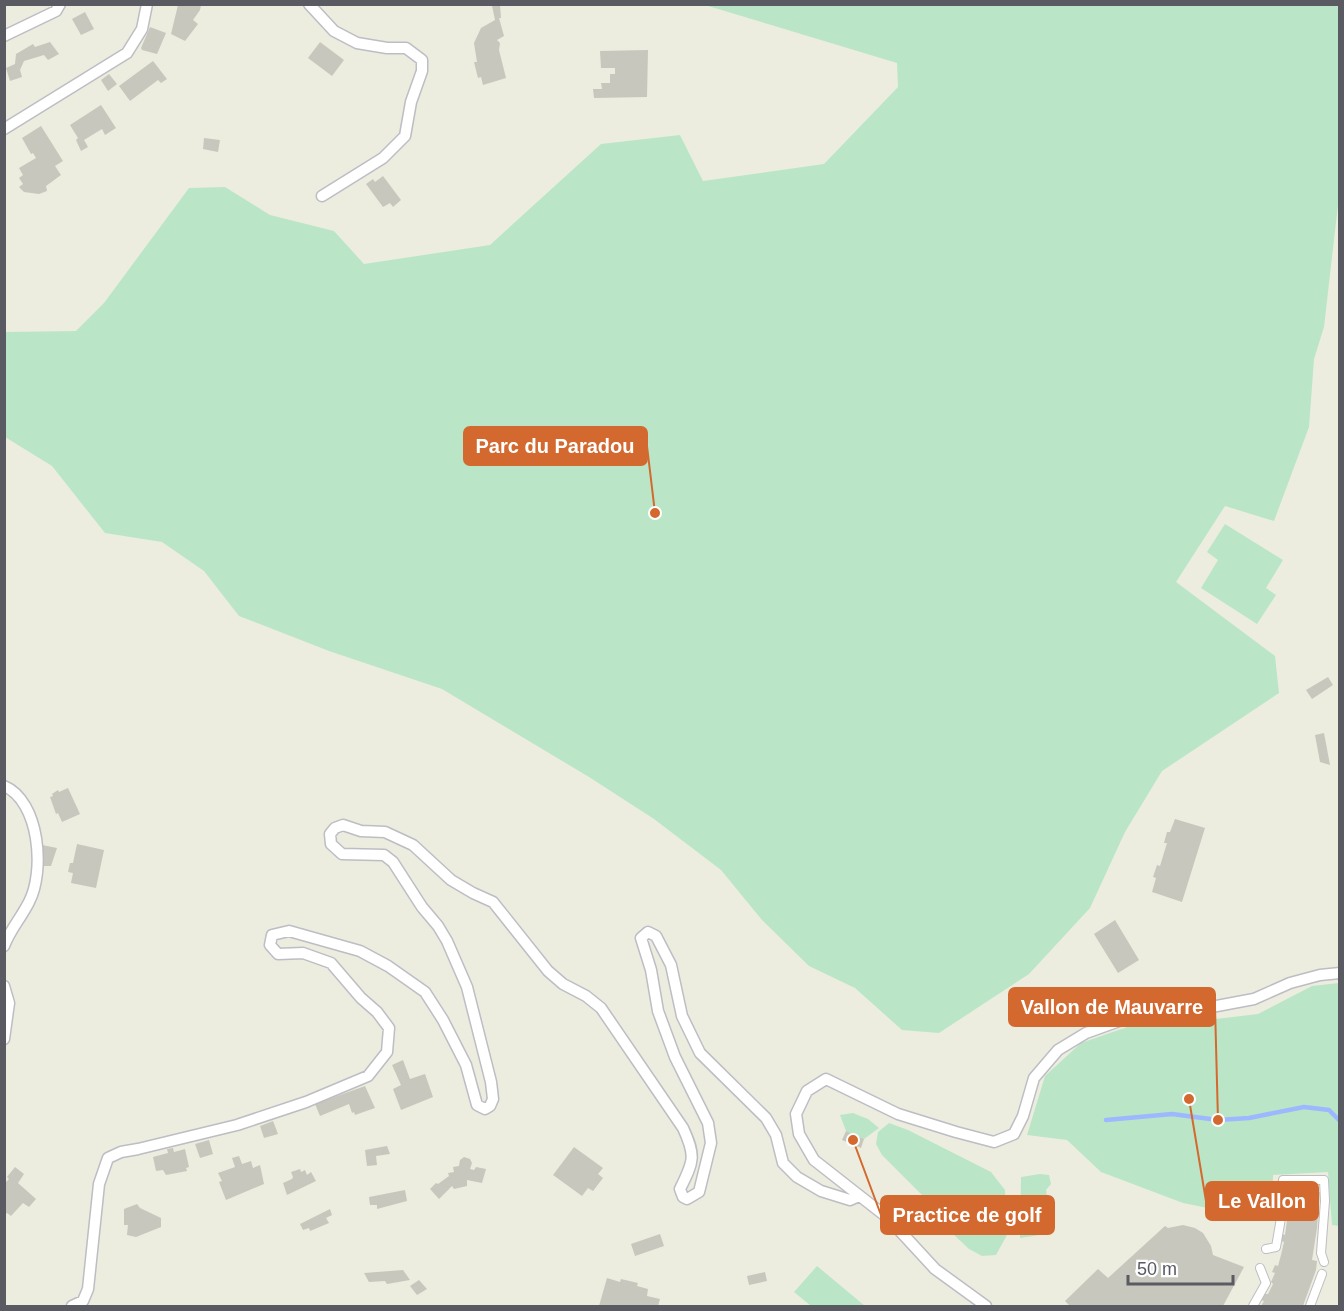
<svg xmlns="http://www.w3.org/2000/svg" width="1344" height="1311" viewBox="0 0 1344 1311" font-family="Helvetica,sans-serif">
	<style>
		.green { fill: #bae6c7 }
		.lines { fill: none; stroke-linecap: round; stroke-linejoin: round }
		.stream { stroke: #9db8ff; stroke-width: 4.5 }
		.building { fill: #c7c7bd }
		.pedestrian-casing { stroke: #bdbdc4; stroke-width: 10 }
		.minor-casing { stroke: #bdbdc4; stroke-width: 13 }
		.pedestrian { stroke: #fff; stroke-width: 8 }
		.minor { stroke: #fff; stroke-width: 10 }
		.leader { fill: none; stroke: #d3692e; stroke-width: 2 }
		.callout-dot { fill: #d3692e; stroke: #fff; stroke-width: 2 }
		.callout { fill: #d3692e; stroke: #d3692e; stroke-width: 2 }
		.callout-label { font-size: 20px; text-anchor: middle; font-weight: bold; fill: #fff }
	</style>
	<rect width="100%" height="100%" fill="#eceddf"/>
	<path class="green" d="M705,5H1339L1338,205L1324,327L1314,359L1309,427L1274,521L1225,506L1176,582L1275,656L1279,693L1162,771L1125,832L1090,908L1029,974L939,1033L902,1030L855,988L809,966L762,920L721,870L654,819L589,777L442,689L329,651L239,616L204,571L162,542L105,533L52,466L5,437V332L76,331L104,303L189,188L225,187L270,215L334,231L364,264L490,245L601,144L680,135L703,181L824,164L898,87L897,63Z
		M1225,524L1283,560L1266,588L1276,595L1257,624L1201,588L1218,560L1207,552Z
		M1339,983V1226L1332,1225L1328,1172L1273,1175L1272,1221L1183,1203L1101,1172L1067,1140L1027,1135L1045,1076L1081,1043L1133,1025L1156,1026L1258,1014L1312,986Z
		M853,1113L868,1119L879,1128L864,1139L846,1131L840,1115Z
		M889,1123L908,1130L991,1172L1005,1190L1007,1235L996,1255L982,1256L969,1249L953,1234L925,1198L882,1155L876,1144L878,1132Z
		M1040,1174L1049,1175L1051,1184L1046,1190L1053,1233L1020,1238L1021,1177Z
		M817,1266L865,1306H811L794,1292Z"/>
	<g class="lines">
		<path class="stream" d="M1106,1120L1172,1114L1218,1120L1249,1118L1304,1107L1329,1110L1340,1121"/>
	</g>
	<path class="building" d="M178,5H201L200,10L193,20L198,24L185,41L171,34Z
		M500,5L501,18H499L504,36L497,40L500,43L499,50L506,78L483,85L481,77L478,78L474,62H477L474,43L481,28L495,20L492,6Z
		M85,12L94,29L81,35L72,19Z
		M150,27L166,33L157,54L142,50L141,48Z
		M50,42L59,54L48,60L44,55L24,61L20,70L22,77L10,81L6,68L15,64L16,54L33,44L35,47Z
		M320,42L344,60L332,76L308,58Z
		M648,50L647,97L594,98L593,89H602L601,83H610V74H615V68H601L600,51Z
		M153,61L167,79L161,83L158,80L130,101L119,86Z
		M109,74L117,84L108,91L101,80Z
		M101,105L116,128L105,135L102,129L84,140L88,147L81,151L76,140L78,138L70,125Z
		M41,126L63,161L55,166L61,175L46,186L47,191L39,194L24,192L19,187L23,184L19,178L23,175L19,168L36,158L33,153L31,154L22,138Z
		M204,138L220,140L218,152L203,149Z
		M383,176L401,200L393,207L390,203L383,207L366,184L373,179L375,182Z
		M1328,677L1333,685L1312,699L1306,690Z
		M1324,733L1330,765L1320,762L1315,735Z
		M68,788L80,814L62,822L58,813L56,814L50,797L53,796L52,794L58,790L59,792Z
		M1175,819L1205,828L1182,902L1152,892L1156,878L1153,877L1157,865L1160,866L1167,843H1164L1167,832H1170Z
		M77,844L104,850L96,888L71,883L73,873L68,872L70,863H73Z
		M42,845L57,848L51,866H43Z
		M1115,920L1139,960L1118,973L1094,934Z
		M403,1060L410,1079L425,1074L433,1097L401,1110L393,1089L401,1085L392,1065Z
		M365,1086L375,1108L355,1115L354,1112L352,1113L349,1104L320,1116L315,1104Z
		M273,1121L278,1134L264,1138L260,1126Z
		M846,1131L864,1139L861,1148L842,1140Z
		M209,1140L213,1154L200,1158L195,1144Z
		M387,1146L390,1154L376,1156L377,1165L367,1166L365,1150Z
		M574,1147L603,1168L598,1174L603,1178L593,1191L588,1188L582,1196L553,1175Z
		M173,1148L174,1152L185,1149L189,1167L186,1168L187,1171L166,1175L163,1170L156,1171L153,1157L168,1153L167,1149Z
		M239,1156L242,1164L251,1161L253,1168L260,1165L264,1184L226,1200L219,1182L222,1181L218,1173L235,1167L232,1158Z
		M464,1157L470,1159L472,1163L470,1169L474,1170L476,1167L486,1169L482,1183L467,1180V1186L454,1189L452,1186L439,1199L430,1189L436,1183L438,1184L449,1176L448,1173L454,1172L453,1167L459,1166L460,1160Z
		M15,1167L24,1174L18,1183L36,1199L29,1207L23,1203L11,1216L7,1213L4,1215V1184L9,1179L7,1177Z
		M300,1169L301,1172L305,1170L307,1175L311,1172L316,1181L287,1195L283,1183L292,1179L293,1177L291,1172Z
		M405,1190L407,1201L377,1209V1205H370L369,1197Z
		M1289,1192H1320L1317,1228L1312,1260L1317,1261L1316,1270L1303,1306H1261L1264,1301L1261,1300L1264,1294H1268L1273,1284L1271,1282L1275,1273L1272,1272L1275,1265L1278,1266L1281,1255L1284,1242L1281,1241L1276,1231L1285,1235L1288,1213H1285V1204H1288Z
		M137,1204L140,1208L161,1218V1227L136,1237L127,1235L128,1225H124V1209Z
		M330,1209L332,1215L326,1218L329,1223L310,1231L309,1228L303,1230L300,1224Z
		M1183,1225L1195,1228L1203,1233L1211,1246L1213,1255L1244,1267L1223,1306H1070L1065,1301L1098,1269L1108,1278L1165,1226L1168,1228Z
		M660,1234L664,1246L635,1256L631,1244Z
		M403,1270L410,1280L387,1284L385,1281L369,1282L364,1273Z
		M765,1272L767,1281L749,1285L747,1276Z
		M607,1278L620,1282L621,1279L638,1283L637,1286L648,1289L647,1296L660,1299L658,1306H599Z
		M419,1280L427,1289L417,1295L410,1286Z"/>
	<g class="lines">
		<defs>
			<path id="pedestrian" d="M1266,1249L1276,1247L1281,1218L1283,1180H1324L1325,1201L1321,1253L1324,1262
				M1253,1306L1266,1283L1260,1268
				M1310,1306L1322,1274"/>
			<path id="minor" d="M309,4L334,31L357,43L387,48H406L422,60V71L411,102L405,136L383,158L322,196
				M4,36L56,11L60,4
				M4,129L127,53L142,29L147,4
				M4,786C40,801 45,872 29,902C21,918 10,930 4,946
				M4,986L9,1003L4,1039
				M72,1306L83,1301L88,1289L99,1184L108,1158L121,1152L138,1149L237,1125L306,1102L368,1076L387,1052L389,1028L377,1012L361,998L331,963L303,953L278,954L270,945L272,935L289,931L360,951L388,966L425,992L443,1020L466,1065L477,1105L485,1109L490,1106L493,1099L491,1082L467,987L447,941L438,926L422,907L393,862L384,855L342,854L331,844L330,834L335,828L343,825L361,831L385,832L413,845L451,880L473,893L493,902L548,971L563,984L586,996L601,1008L683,1128C696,1156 694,1161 680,1189L683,1197L687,1199L699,1192L711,1143L708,1123L675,1057L658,1011L651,970L641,938L648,932L656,936L671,965L682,1016L700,1053L766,1118L776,1135L783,1163L797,1177L821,1191L850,1200L859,1196
				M986,1306L935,1269L888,1218L814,1160L799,1134L796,1114L807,1091L826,1079L898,1114L956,1132L994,1142L1014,1134L1023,1116L1034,1078L1058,1050L1086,1033L1125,1019L1190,1011L1254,999L1290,983L1320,975L1340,973"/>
		</defs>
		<use href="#pedestrian" class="pedestrian-casing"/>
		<use href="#minor" class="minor-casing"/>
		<use href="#pedestrian" class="pedestrian"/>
		<use href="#minor" class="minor"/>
	</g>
	<path class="leader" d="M655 513L647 446M1218 1120L1215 1007M1189 1099L1206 1201M853 1140L881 1215"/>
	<g class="callout-dot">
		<circle cx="655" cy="513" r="6"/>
		<circle cx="1218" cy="1120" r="6"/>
		<circle cx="1189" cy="1099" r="6"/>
		<circle cx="853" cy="1140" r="6"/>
	</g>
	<g class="callout">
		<rect x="464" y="427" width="183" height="38" rx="6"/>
		<rect x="1009" y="988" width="206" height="38" rx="6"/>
		<rect x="1206" y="1182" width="112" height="38" rx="6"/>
		<rect x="881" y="1196" width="173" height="38" rx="6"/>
	</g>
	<g class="callout-label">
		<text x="555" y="453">Parc du Paradou</text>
		<text x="1112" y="1014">Vallon de Mauvarre</text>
		<text x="1262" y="1208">Le Vallon</text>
		<text x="967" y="1222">Practice de golf</text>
	</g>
	<rect width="1344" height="1311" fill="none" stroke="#595a62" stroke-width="12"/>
	<path d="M1128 1275v9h105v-9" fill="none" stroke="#595a62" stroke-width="3"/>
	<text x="1137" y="1275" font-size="18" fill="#595a62" stroke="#ffffff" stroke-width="4.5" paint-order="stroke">50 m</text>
</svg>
